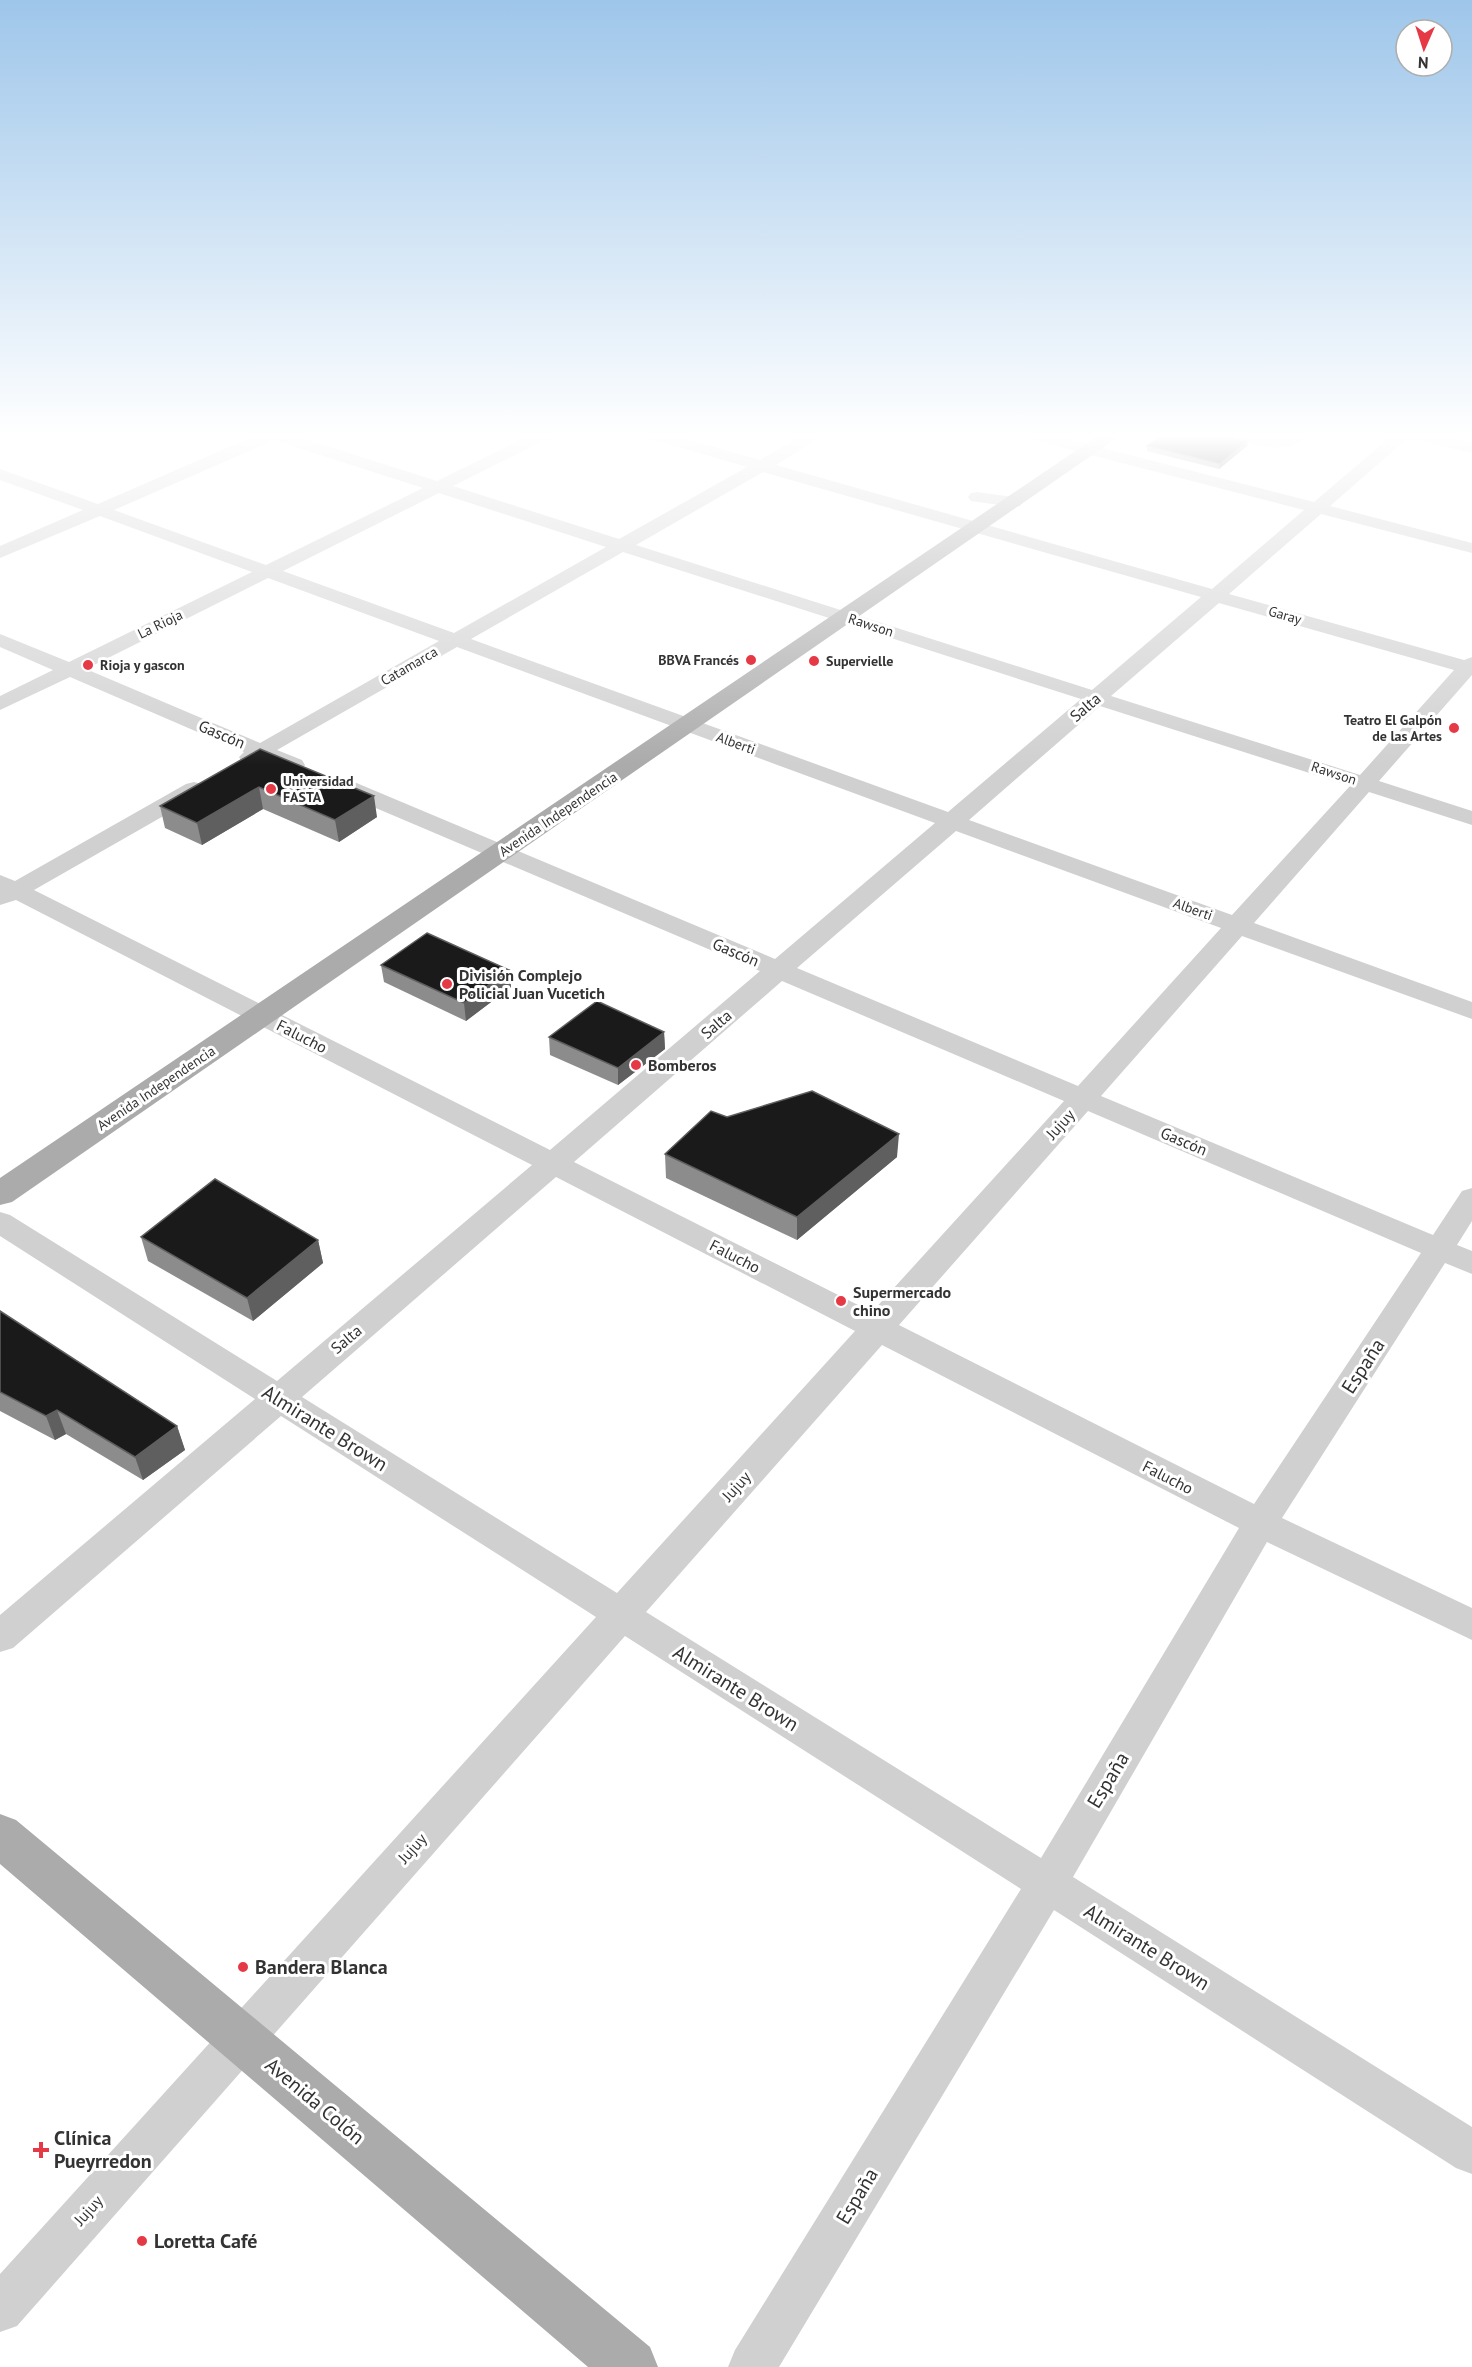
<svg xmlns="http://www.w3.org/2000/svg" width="1472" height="2367" viewBox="0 0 1472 2367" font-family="'PT Sans',sans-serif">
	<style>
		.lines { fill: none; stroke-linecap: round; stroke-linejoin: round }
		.minor { fill: #d0d0d0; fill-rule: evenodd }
		.major { fill: #ababab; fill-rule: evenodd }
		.wall { fill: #8c8c8c }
		.shaded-wall { fill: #5f5f5f }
		.building { fill: #1a1a1a; stroke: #5f5f5f; stroke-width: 1.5 }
		.poi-dot { fill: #e63946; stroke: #fff; stroke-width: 2 }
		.labels { text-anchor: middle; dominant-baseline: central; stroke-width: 6; stroke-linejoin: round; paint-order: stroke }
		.far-street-label { font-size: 14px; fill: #333; stroke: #fff }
		.far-poi-label { font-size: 14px; font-weight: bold; fill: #333; stroke: #fff; text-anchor: start }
		.street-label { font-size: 16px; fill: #333; stroke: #fff }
		.poi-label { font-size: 16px; font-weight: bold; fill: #333; stroke: #fff; text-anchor: start }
		.near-street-label { font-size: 20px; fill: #333; stroke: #fff }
		.near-poi-label { font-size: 20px; font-weight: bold; fill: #333; stroke: #fff; text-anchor: start }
	</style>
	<rect width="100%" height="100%" fill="#fff"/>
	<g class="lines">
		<path class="minor" d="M0,433H10L0,439Z
			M261,433H286L437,481L534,433H555L553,436L453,486L619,539L747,467L641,436L639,433H665L760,460L807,433H827L776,465L1212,589L1304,510L1018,436L1016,433H1044L1314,502L1395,433H1428L1472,443V453L1408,438L1330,506L1472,543V553L1321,514L1229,594L1464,660L1472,657V675L1379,781L1472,811V825L1369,792L1254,923L1472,1002V1019L1242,936L1101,1096L1433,1235L1462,1191L1472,1188V1221L1457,1245L1472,1251V1274L1445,1263L1282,1518L1472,1608V1640L1267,1542L1073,1877L1472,2127V2174L1456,2168L1054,1910L779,2367H728L735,2350L1021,1889L625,1636L17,2326L0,2332V2274L596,1617L281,1416L13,1648L0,1652V1615L255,1399L0,1236V1212L10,1215L277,1381L532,1165L16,900L0,905V875L15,881L186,784L194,782L202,784L205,789L202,794L34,890L550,1150L760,971L331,789L328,784L331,779L339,777L347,779L775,959L935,823L457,647L277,750L302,760L305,765L302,770L294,771L286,770L262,759L250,763L242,762L239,757L244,752L70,677L0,710V696L53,670L0,647V634L69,662L252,572L100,516L0,558V546L83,510L0,480V469L98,504ZM274,440L423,488L266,565L114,510ZM763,472L1201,597L1092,690L636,545ZM439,493L606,547L454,633L283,571ZM623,552L1081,699L948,812L471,639ZM268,578L439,641L260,743L86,669ZM1219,603L1454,670L1360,775L1111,696ZM1100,706L1350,786L1232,915L969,820ZM956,831L1221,928L1078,1086L797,968ZM782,981L1064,1101L872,1312L574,1162ZM1088,1111L1421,1253L1254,1504L899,1325ZM556,1177L855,1331L617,1593L302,1397ZM882,1345L1239,1528L1041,1858L646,1612Z
			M1223,433H1270L1267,437L1280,439L1292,433H1310C1289,460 1252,443 1225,436Z
			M977,492L1020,498L1023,502L1020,506L1014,507L971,501L968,497L971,493Z"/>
		<path class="major" d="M1102,433H1124L12,1202L0,1205V1178Z
			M0,1814L16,1820L650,2347L658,2367H588L0,1864Z"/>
	</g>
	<path class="wall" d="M1147,446H1247L1219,469L1147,451Z
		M260,749L377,817L339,842L263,809L202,845L165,828L160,806Z
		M381,965L509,970L511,987L466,1021L384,982Z
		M664,1032L665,1049L618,1085L550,1055L549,1037Z
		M727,1117L897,1157L797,1240L666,1178L665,1154Z
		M141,1237L318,1240L323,1263L253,1321L148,1261Z
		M0,1311L177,1426L185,1450L143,1480L66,1434L55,1440L0,1411Z"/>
	<path class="shaded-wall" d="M1248,441L1247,446L1219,469L1220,464Z
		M259,787L263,809L202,845L197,823Z
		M374,796L377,817L339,842L335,820Z
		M509,970L511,987L466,1021L464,1003Z
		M664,1032L665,1049L618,1085V1068Z
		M899,1134L897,1157L797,1240V1217Z
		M318,1240L323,1263L253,1321L247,1298Z
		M57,1410L66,1434L55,1440L46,1416Z
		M177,1426L185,1450L143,1480L135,1457Z"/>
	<path class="building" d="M1165,433H1215L1248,441L1220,464L1147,446Z
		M260,749L374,796L335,820L259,787L197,823L160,806Z
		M427,933L509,970L464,1003L381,965Z
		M597,1001L664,1032L618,1068L549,1037Z
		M812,1091L899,1134L797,1217L665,1154L711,1111L727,1117Z
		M215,1179L318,1240L247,1298L141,1237Z
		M0,1311L177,1426L135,1457L57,1410L46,1416L0,1392Z"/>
	<linearGradient id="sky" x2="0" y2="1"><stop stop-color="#9ec6ea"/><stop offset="0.57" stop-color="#fff"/><stop offset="1" stop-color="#fff" stop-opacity="0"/></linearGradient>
	<rect width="1472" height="765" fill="url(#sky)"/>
	<g class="poi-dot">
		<circle cx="751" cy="660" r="6"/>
		<circle cx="814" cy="661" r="6"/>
		<circle cx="88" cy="665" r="6"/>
		<circle cx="1454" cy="728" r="6"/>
		<circle cx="271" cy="789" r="6"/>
		<circle cx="447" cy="984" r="6"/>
		<circle cx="636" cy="1065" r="6"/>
		<circle cx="841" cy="1301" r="6"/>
		<circle cx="243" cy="1967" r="6"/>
		<path d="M38 2141h6v6h6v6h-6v6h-6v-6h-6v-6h6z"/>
		<circle cx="142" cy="2241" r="6"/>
	</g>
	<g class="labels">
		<g class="far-street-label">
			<text transform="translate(1285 615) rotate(16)">Garay</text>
			<text transform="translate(160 624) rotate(-26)">La Rioja</text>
			<text transform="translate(871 625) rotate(18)">Rawson</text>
			<text transform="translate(409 666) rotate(-30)">Catamarca</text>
			<text transform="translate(736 743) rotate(20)">Alberti</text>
			<text transform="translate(1334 773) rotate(18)">Rawson</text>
			<text transform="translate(558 814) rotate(-34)">Avenida Independencia</text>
			<text transform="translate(1193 909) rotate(20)">Alberti</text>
			<text transform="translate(156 1088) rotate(-34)">Avenida Independencia</text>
		</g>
		<g class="far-poi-label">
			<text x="739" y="660" text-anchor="end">BBVA Francés</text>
			<text x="826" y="661">Supervielle</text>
			<text x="100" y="665">Rioja y gascon</text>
			<text x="1442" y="720" text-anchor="end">Teatro El Galpón<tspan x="1442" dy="16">de las Artes</tspan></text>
			<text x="283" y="781">Universidad<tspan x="283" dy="16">FASTA</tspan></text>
		</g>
		<g class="street-label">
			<text transform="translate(1085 707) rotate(-41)">Salta</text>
			<text transform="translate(222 734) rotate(23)">Gascón</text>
			<text transform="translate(736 952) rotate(23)">Gascón</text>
			<text transform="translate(716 1024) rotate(-41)">Salta</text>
			<text transform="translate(302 1036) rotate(27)">Falucho</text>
			<text transform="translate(1060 1124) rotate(-48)">Jujuy</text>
			<text transform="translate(1184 1141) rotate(23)">Gascón</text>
			<text transform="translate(735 1256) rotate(27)">Falucho</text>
			<text transform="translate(346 1339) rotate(-40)">Salta</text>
			<text transform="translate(1168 1477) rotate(27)">Falucho</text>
			<text transform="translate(736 1486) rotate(-48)">Jujuy</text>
			<text transform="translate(412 1848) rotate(-48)">Jujuy</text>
			<text transform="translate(88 2210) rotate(-48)">Jujuy</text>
		</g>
		<g class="poi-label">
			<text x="459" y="975">División Complejo<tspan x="459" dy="18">Policial Juan Vucetich</tspan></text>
			<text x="648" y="1065">Bomberos</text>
			<text x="853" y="1292">Supermercado<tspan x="853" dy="18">chino</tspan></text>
		</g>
		<g class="near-street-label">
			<text transform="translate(1363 1366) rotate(-57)">España</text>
			<text transform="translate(325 1428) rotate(32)">Almirante Brown</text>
			<text transform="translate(736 1688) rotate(32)">Almirante Brown</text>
			<text transform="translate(1108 1780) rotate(-59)">España</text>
			<text transform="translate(1147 1947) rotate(32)">Almirante Brown</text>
			<text transform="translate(315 2101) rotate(40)">Avenida Colón</text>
			<text transform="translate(857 2196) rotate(-59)">España</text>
		</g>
		<g class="near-poi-label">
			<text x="255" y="1967">Bandera Blanca</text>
			<text x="54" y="2138">Clínica<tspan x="54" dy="23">Pueyrredon</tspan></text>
			<text x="154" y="2241">Loretta Café</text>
		</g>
	</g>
	<g transform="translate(1424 48) rotate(183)"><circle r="28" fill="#ffffff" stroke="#adadad" stroke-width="1.5"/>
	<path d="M0-4.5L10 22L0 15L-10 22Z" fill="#e63946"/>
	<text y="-9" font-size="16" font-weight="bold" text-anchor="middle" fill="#333333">N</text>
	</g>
</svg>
